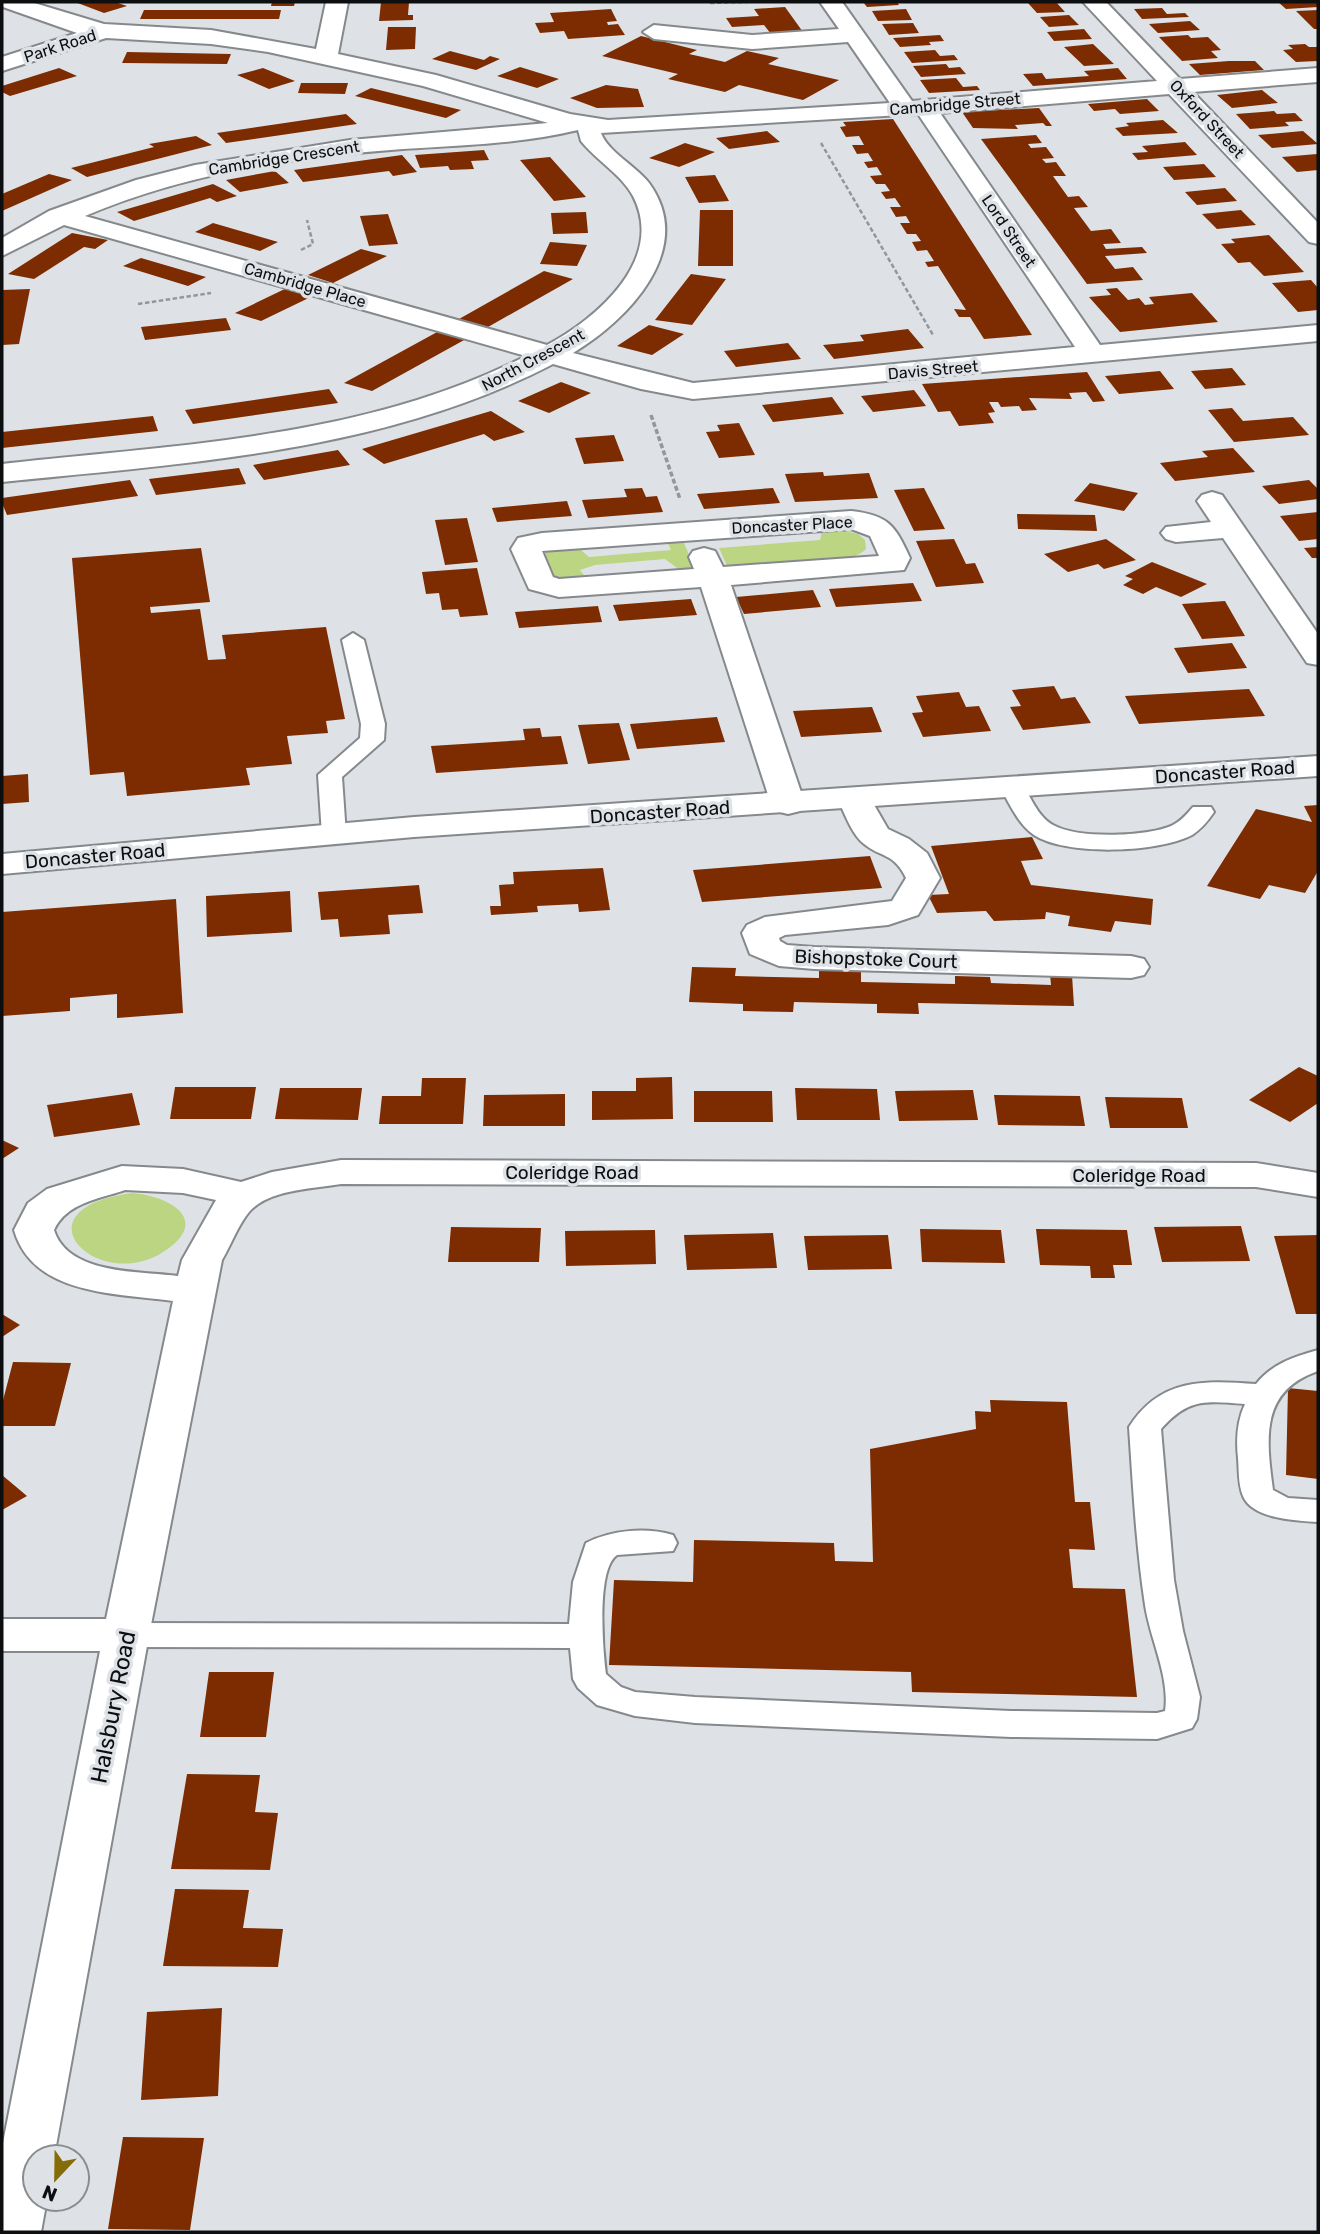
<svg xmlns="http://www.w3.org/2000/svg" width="1320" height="2234" viewBox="0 0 1320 2234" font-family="Rubik,sans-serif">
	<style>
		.green { fill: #bbd583 }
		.building { fill: #7c2c00 }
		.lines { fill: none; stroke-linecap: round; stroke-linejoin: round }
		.lane-casing { stroke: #85898c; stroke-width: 4 }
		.street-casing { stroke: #85898c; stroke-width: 4 }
		.secondary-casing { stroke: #85898c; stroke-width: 4 }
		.path-far1 { stroke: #93969a; stroke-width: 2.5; stroke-dasharray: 4.5 2.5; stroke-linecap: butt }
		.path { stroke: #93969a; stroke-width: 3.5; stroke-dasharray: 5 2.5; stroke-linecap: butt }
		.lane { fill: #fff; fill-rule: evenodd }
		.street { fill: #fff; fill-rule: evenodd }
		.secondary { fill: #fff; fill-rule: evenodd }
		.labels { text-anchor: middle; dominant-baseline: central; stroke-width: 7; stroke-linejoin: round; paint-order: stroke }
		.far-street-label { font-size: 16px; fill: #0d0e10; stroke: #dee2e6 }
		.street-label { font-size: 19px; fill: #0d0e10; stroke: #dee2e6 }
		.near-street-label { font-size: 23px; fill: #0d0e10; stroke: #dee2e6 }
	</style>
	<rect width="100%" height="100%" fill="#dee2e6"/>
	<path class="green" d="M822,530L845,531L858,534L865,540L866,549C847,569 759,568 729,570L719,548L820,540Z
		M666,539L684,543L695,569L685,574L665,559L595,565L580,570L588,580L557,579L547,575L543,554L554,548L575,545L589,557L671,550Z
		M132,1193C163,1195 211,1216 169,1248C103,1299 8,1210 132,1193Z"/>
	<path class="building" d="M75,2H115L127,6L104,13Z
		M272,2H295L294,6H271Z
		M381,2H409L408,15H413V20L379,21Z
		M863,2H897L899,5L867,7Z
		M1056,2L1065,12L1037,13L1028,3Z
		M1278,2H1318V7L1286,9Z
		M785,7L803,32L771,34L764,25L732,27L726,18L759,16L754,9Z
		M1162,8L1167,14L1185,13L1189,17L1142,19L1134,9Z
		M611,9L617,21L607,22L608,25L618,24L625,35L568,39L564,31L540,33L535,23L554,22L550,13Z
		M906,9L912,20L878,21L872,11Z
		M144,10H281L279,19H140Z
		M1318,10V29H1314L1296,11Z
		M1069,15L1079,25L1049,27L1040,17Z
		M1190,21L1200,30L1158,33L1149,24Z
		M913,23L919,33L889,35L882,24Z
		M388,27H416L415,49L386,50Z
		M1084,29L1092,39L1054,41L1047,32Z
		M940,35L944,41L929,42L931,45L900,47L893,38Z
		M1188,35L1191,38L1208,37L1221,50L1211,51L1218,58L1182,61L1159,37Z
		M641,36L697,50L689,54L725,62L747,51L779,58L768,64L839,80L803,100L739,85L725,92L668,79L678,74L602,56Z
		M1093,44L1114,64L1084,66L1064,47Z
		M1305,44L1309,47H1318V61L1296,62L1283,50L1293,49L1288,45Z
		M935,50L940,56L954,55L958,60L912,63L904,52Z
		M450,51L484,60L490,56L500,59L476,70L432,59Z
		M127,52L231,54L227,64L122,63Z
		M1229,61H1255L1264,70L1200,75L1189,64Z
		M946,64L949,68L960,67L966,74L921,77L913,66Z
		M520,67L559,79L537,88L497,76Z
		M59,68L77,76L10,96L2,92V86Z
		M263,68L295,81L269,89L237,75Z
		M1118,68L1127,79L1033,86L1023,74L1042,73L1046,79L1089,76L1084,71Z
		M956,78L963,87L977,86L980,90L929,93L920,80Z
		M301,83H348L345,94L298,93Z
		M606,85L638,89L644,107L597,108L570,98Z
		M371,88L461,110L446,118L355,96Z
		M1262,90L1278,103L1232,108L1217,95Z
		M1147,99L1159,111L1120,114L1115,109L1094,111L1088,104Z
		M1039,108L1052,126H1046L1043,123L1015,125L1018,129L973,128L962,112Z
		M1274,111L1277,114L1295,113L1303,121L1285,122L1289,126L1250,129L1236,114Z
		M346,114L357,124L226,143L217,133Z
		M893,119L1032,335L984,339L970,317H959L954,309L966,310L938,266L928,267L925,262L934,261L927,250L917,251L912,242L921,241L916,234H907L900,223H910L906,216L896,217L890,207H901L895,198L886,199L881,192L890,191L885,184H876L870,176L882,175L877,167L868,168L864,162L873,161L868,153L857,154L852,145H864L859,136L846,137L840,127L846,126L843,122Z
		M1163,120L1178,133L1123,136L1115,128L1129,126L1126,123Z
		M767,131L780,142L729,149L716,138Z
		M1303,131L1318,144L1272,148L1258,135Z
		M1036,135L1042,143L1028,144L1031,148L1046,147L1054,158L1042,159L1046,163L1056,162L1066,176H1053L1068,197L1079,196L1088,207L1074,208L1091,231L1111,229L1121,243L1103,244L1106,249L1142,247L1147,253L1105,256L1115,269L1133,267L1143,280L1087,284L981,139Z
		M196,136L212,145L87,177L71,168L154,147L149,144Z
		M1185,142L1197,155L1138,160L1132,153L1148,152L1142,146Z
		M685,143L715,152L679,167L649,158Z
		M484,150L489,160L471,161L474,169L450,170L448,166L420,168L415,155Z
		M1317,154L1318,170L1297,172L1282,157Z
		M402,155L417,172L393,176L389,171L303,182L294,170Z
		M550,157L586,197L554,201L520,160Z
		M1204,164L1216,177L1174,180L1163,167Z
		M275,171L289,183L240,192L226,180Z
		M49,174L72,180L2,211V194Z
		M715,175L729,201L699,203L685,177Z
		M213,184L237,196L217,202L210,198L134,221L117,212Z
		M1225,188L1237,201L1197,205L1185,192Z
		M700,210H733V266H698Z
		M1241,210L1256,225L1217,229L1202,214Z
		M586,212L588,233L553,234L551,213Z
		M388,214L398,244L369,246L360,216Z
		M213,223L278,242L260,251L195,232Z
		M72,233L108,240L95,249L84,247L34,279L8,274Z
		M1269,235L1304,272L1264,276L1250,262L1238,263L1221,244L1235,243L1231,239Z
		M550,242L587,245L577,266L540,264Z
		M361,249L387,256L333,283L308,275Z
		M141,258L206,277L188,286L123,266Z
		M544,271L573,279L488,327L459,319Z
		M691,274L726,279L692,325L655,320Z
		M1311,280L1318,288V310L1298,312L1272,283Z
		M291,286L317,294L261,321L235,313Z
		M1117,288L1128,300L1139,298L1145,305L1154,304L1149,297L1192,293L1218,322L1120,332L1089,297L1111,295L1106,289Z
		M30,289L19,344L2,345V290Z
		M226,318L231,330L145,340L141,327Z
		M649,325L684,334L652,355L617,346Z
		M908,329L924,348L834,359L823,345L864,341L860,335Z
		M439,331L466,339L372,391L344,383Z
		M788,343L801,359L736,367L724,351Z
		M1232,368L1246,385L1205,389L1191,371Z
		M1160,371L1174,389L1119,394L1105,376Z
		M1087,372L1105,401L1093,402L1086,392L1069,393L1072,399L1029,398L1037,410L1022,411L1019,406L1001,407L998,402H989L995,412L988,413L994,423L959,426L950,411L938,412L922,384Z
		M561,382L591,393L549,413L518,401Z
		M329,389L338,403L193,424L185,410Z
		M914,390L926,406L873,412L861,396Z
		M832,397L844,414L773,422L762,405Z
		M1232,408L1243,421L1293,417L1309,435L1234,442L1208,410Z
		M491,411L525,432L494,441L484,434L384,464L362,449Z
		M153,416L158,431L2,448V432Z
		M739,423L755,455L719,458L706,432L720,431L717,425Z
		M614,435L624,461L584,464L575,438Z
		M1233,448L1255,472L1175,481L1160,463L1208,457L1202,451Z
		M338,450L350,465L264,480L253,465Z
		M239,468L246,484L156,495L149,479Z
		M823,472L824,476L869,473L878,498L795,502L785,474Z
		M130,480L138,496L7,515L2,503V498Z
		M1309,480L1318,489V499L1279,504L1262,486Z
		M1090,483L1138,493L1124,511L1074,501Z
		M642,488L646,497L657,496L663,512L588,518L582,500L627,497L624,489Z
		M773,488L780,503L704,509L697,494Z
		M924,488L945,529L914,531L894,490Z
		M567,501L572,516L497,522L492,508Z
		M1318,512V539L1299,541L1280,516Z
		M1017,514L1095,515L1097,531L1018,529Z
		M467,518L478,562L445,565L435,520Z
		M954,539L966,564L975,563L984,583L936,587L916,541Z
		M1106,539L1136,560L1104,569L1098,564L1068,572L1044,554Z
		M1318,547V558H1312L1304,548Z
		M201,548L210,602L150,607L151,613L200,609L208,660L226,659L222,635L326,627L345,719L326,721L328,733L287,736L292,764L246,768L250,785L127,796L124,772L90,775L72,558Z
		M1152,562L1207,584L1181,597L1156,587L1143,594L1123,585L1133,579L1125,576Z
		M477,568L488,615L460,617L458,609L442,610L439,593L426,594L422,572Z
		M913,583L922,601L836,607L829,589Z
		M813,590L821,607L744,614L736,597Z
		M691,599L697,615L619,621L613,605Z
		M1225,601L1245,636L1202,639L1182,604Z
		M598,606L602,622L519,628L515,612Z
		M1232,643L1247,668L1188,673L1174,648Z
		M1054,686L1061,699L1075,697L1091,723L1023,730L1010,707L1021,706L1012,690Z
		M1249,689L1265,716L1139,724L1125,696Z
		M959,692L966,707L979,706L991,731L923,737L912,713L923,712L916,696Z
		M872,707L882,732L801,737L793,711Z
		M717,717L725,742L637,749L630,724Z
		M619,723L630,760L588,764L578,725Z
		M540,728L542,737L561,736L568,764L436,773L431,746L525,740L523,729Z
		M28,774L29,802L2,804V776Z
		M1318,805V871L1305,893L1269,885L1260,899L1207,886L1256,809L1312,822L1304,806Z
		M1032,837L1043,859L1021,861L1031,885L1153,899L1151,925L1115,921L1111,932L1068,926L1070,916L1046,912L1045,919L994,921L986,911L937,913L928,895L949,894L931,846Z
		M870,856L882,888L702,902L693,870Z
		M603,868L610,910L579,912L578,904L537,906L538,912L491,915L490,906H501L499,885L514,884L513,872Z
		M419,885L423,913L388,915L390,934L340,937L338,919L321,920L318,892Z
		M290,891L292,932L207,937L206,896Z
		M176,899L183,1013L117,1018V994L70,998V1011L2,1016V912Z
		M692,967L736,968L735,976L819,978V970L861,971V982L955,984V976L990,977L991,983L1051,985L1050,974L1072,975L1074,1006L918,1003L919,1014L877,1013V1004L794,1002L793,1012L743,1011V1004L689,1002Z
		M1299,1067L1318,1076V1103L1290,1122L1249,1100Z
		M672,1077L673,1119L592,1120V1091H636V1078Z
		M422,1078H466L463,1124H379L382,1096H421Z
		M175,1087H256L251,1119H170Z
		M280,1088H362L358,1120L275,1119Z
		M795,1088L877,1089L880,1120H797Z
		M973,1090L978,1120L899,1121L895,1091Z
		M694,1091H772L773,1122H694Z
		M132,1093L140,1125L54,1137L47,1105Z
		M565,1094V1126H483L484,1095Z
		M994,1095L1080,1096L1085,1126L998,1125Z
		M1105,1097L1182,1098L1188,1128H1110Z
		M2,1140L19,1148L2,1159Z
		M1241,1226L1250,1261L1162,1262L1154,1227Z
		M451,1227L541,1228L539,1262H448Z
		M920,1229L1001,1230L1005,1263L922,1262Z
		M1036,1229L1127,1230L1132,1265H1113L1115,1278H1091L1090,1266L1040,1265Z
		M655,1230L656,1264L566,1266L565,1231Z
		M773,1233L777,1268L687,1270L684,1235Z
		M888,1235L892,1269L808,1270L804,1236Z
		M1318,1235V1314H1296L1274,1236Z
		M2,1314L20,1325L2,1337Z
		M13,1362L71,1363L55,1426H2V1404Z
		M1288,1388L1318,1391V1479L1286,1475Z
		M990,1400L1067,1402L1075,1502H1090L1095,1550L1069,1549L1073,1588L1125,1589L1137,1697L912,1692L911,1672L609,1665L614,1580L693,1582L694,1540L834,1543L835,1561L873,1562L870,1449L976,1429L975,1411L991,1412Z
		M2,1475L27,1496L2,1510Z
		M209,1672H274L266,1737H200Z
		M187,1774L260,1775L255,1812L278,1813L270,1870L171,1869Z
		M175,1889L249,1890L243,1928L283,1929L278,1967L163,1966Z
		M222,2008L218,2096L141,2100L147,2012Z
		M123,2137L204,2138L190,2230L108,2229Z"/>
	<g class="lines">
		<defs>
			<path id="lane" d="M353,633L364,640L385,724L384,740L342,777L346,835L343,840H325L322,835L318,775L360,738L361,724L342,640Z
				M1012,780L1021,782C1031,797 1037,816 1053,825C1077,839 1149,837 1173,825C1181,821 1187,814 1193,807H1211L1214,812C1208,821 1201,829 1192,835C1158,853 1066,856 1034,835C1018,824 1009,803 1000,787L1003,782Z
				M1318,1350V1371C1260,1391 1266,1438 1273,1490L1288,1498L1318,1500V1522C1298,1521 1252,1519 1243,1496C1238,1485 1239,1470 1238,1458C1236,1440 1237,1421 1245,1404C1206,1401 1188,1398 1161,1429L1174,1580L1183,1631L1200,1697L1197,1719L1192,1728L1157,1739L1011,1737L695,1723L635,1716L597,1705L578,1688L573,1679L570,1648L126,1647L114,1643L109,1635L114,1627L126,1623L569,1624L573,1582L586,1543C611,1530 646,1527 673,1535L677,1543L673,1551L617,1555C596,1569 603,1651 606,1674L621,1687L635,1692L695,1697L1011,1711L1157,1713L1165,1711C1170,1677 1150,1639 1145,1605C1136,1546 1133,1486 1129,1427C1160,1378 1204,1380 1256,1384C1272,1364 1293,1357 1318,1350Z"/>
			<path id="street" d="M2,2H31L104,24L211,30L316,49L326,2H348L338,54L436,75L570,114L608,120L890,103L848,42L752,49L654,39L643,32L654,25L752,35L839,29L820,2H842L912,101L1157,81L1083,2H1106L1180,79L1318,68V82L1193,92L1318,223V244L1309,242L1169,94L940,113L1100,345L1318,325V341L693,399L641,389L553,364C384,452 189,463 2,482V464C180,444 363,439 526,356L64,225L2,256V238L49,211L136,180L195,165L350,140L548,123L423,86L268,52L211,44L106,38L2,71V57L77,33L3,7ZM918,114L1075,347L693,383L573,353C628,320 697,249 649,183C636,166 608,152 601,133ZM578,130L581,141C596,160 621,174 633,196C666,260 596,319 547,345L85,216C185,173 296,157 403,149C462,145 521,144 578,130Z
				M1212,492L1222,495L1318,634V665L1307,663L1223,538L1176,542L1166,539L1161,533L1166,527L1211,522L1197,501L1202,495Z
				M851,511C888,515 895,525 910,558L904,570L731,585L805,804L800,811L788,814L776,811L771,804L701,587L559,597L529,589L511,549L518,538L542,533ZM851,529L870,536L879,556L723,567L715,551L704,548L693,551L689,557L694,569L559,579L553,577L542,551Z
				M854,788L866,791L888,829L909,839L927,853L940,878L918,915L888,925L785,935L779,938L780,941L787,945L814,947L1131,956L1144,959L1149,967L1144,975L1131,978L814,969L779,966L750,954L742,933L747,925L765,917L892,901L906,878C894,852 880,858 863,843C851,833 844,811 837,798L842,791Z
				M341,1160L1256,1163L1318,1173V1197L1256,1187L341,1184C313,1189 269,1189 249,1212C238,1225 231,1245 222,1260L149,1635L54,2157H35V2199H47L41,2232H2V2148L100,1651H2V1619H106L173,1301C117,1293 33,1296 14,1230L28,1203L47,1189L122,1166L183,1169L241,1182L272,1172ZM125,1190L183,1193L216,1200L182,1260L178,1276C140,1271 68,1275 54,1230C66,1203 99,1199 125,1190Z"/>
			<path id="secondary" d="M1318,756V776L414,837L2,874V854L414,817Z"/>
		</defs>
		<use href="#lane" class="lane-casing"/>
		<use href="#street" class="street-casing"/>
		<use href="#secondary" class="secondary-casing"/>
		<path class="path-far1" d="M710,3L748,2
			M821,143L933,335
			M301,250L313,244L307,220
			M138,304L211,293"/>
		<path class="path" d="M651,415L680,499"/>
		<use href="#lane" class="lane"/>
		<use href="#street" class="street"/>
		<use href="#secondary" class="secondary"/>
	</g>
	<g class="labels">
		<g class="far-street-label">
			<text transform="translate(60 46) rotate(-18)">Park Road</text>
			<text transform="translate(955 104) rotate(-5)">Cambridge Street</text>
			<text transform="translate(1207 119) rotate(47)">Oxford Street</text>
			<text transform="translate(284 158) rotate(-9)">Cambridge Crescent</text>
			<text transform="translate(1009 231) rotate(56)">Lord Street</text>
			<text transform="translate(305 285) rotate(16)">Cambridge Place</text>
			<text transform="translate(533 360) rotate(-28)">North Crescent</text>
			<text transform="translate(933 370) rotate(-5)">Davis Street</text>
			<text transform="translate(792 525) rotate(-3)">Doncaster Place</text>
		</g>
		<g class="street-label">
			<text transform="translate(1225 772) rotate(-4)">Doncaster Road</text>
			<text transform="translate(660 812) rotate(-4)">Doncaster Road</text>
			<text transform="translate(95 856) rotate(-5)">Doncaster Road</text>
			<text transform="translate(876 959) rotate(2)">Bishopstoke Court</text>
			<text x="572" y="1172">Coleridge Road</text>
			<text x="1139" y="1175">Coleridge Road</text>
		</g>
		<g class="near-street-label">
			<text transform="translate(113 1707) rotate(-79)">Halsbury Road</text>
		</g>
	</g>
	<rect width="1320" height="2234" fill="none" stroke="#0d0e10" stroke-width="7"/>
	<g transform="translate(56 2178) rotate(202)"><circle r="33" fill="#dee2e6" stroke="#8a8d90" stroke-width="2"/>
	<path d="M0-5L12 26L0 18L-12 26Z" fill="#866c09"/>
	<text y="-10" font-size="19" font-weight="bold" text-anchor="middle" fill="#0d0e10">N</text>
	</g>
</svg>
